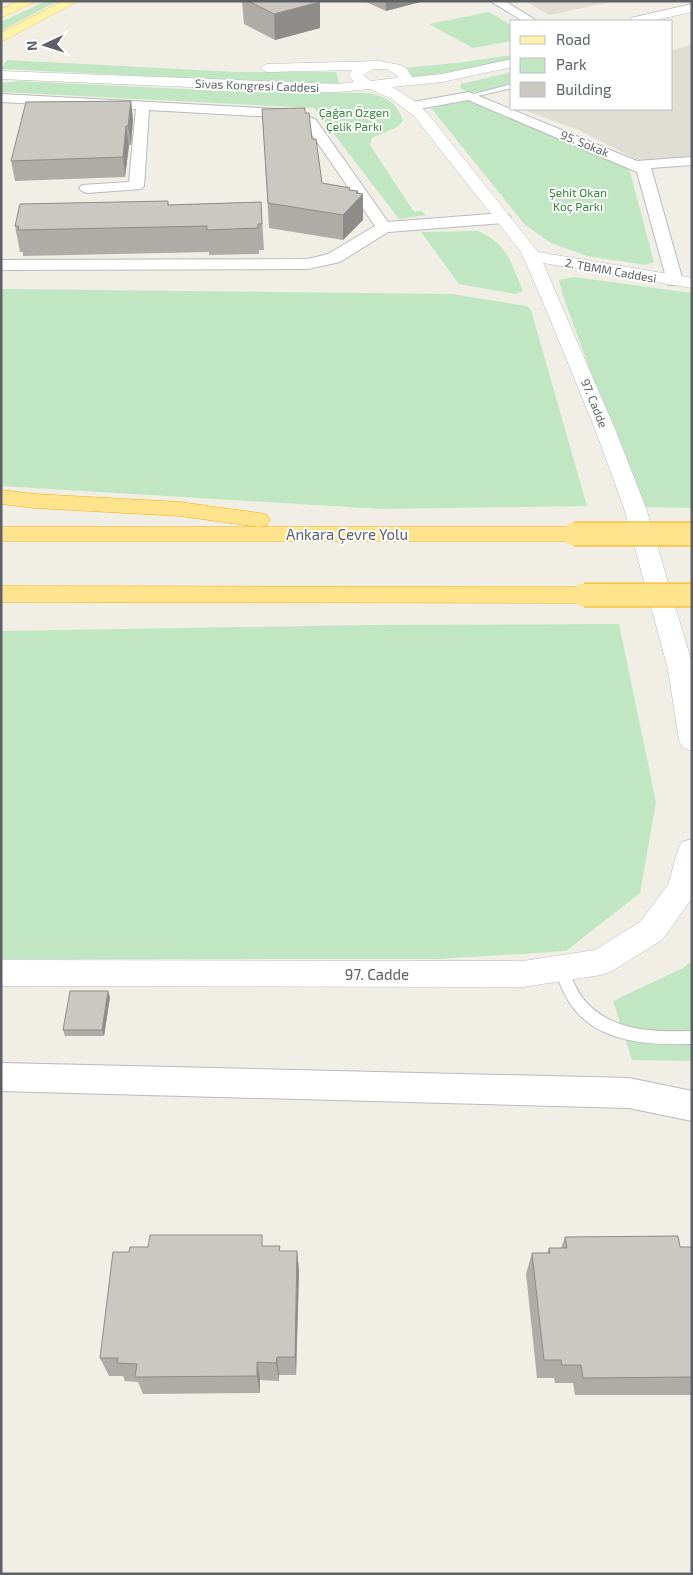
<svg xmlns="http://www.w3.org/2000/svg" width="693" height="1575" viewBox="0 0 693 1575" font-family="'Exo 2',sans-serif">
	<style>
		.education { fill: #e0ddd3 }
		.green { fill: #c1e7c2 }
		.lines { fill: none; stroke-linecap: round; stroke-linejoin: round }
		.lane-casing { stroke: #b8bbbf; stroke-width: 2 }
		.street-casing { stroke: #b8bbbf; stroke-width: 2 }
		.secondary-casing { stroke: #b9bcc1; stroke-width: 1 }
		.primary-casing { stroke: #f4cc5a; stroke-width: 1 }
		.highway-casing { stroke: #f5ad00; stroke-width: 1 }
		.lane { fill: #fff; fill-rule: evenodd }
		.street { fill: #fff; fill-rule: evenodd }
		.secondary { fill: #fff; fill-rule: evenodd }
		.primary { fill: #fff3ab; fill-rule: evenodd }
		.highway { fill: #ffe48d; fill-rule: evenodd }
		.highway-bridge-casing { stroke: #f5ad00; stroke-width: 25; stroke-linecap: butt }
		.highway-bridge { stroke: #ffe48d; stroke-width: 23 }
		.wall { fill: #afaca7 }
		.shaded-wall { fill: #8e8c88 }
		.building { fill: #cbc8c2; stroke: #8e8c88 }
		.labels { text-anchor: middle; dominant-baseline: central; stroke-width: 4; stroke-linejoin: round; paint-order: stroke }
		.far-street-label { font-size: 12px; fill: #5d6166; stroke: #fff }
		.far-park-label { font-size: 12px; fill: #338639; stroke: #fff }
		.street-label { font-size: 15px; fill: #5d6166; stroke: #fff }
	</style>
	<rect width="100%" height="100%" fill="#f0eee5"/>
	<path class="education" d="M525,1H615L549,15Z
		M692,45V158L641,162L581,131L521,109H672V50Z"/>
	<path class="green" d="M46,1H57L1,31V22Z
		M489,12L512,26V41L473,48L429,24Z
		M512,55V60L441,75L412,78L404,68L456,63Z
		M7,60L237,72H336L339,83H289L1,69Z
		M512,72V83C497,86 472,98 460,88L461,84Z
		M19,81L247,92L366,93C384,96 397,101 403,121L397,127L372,138L370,145L414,212L421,211L426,215L399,219L314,108L1,92V83Z
		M469,100L623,164L630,172L654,262L645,265L587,256L551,243L525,225L431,108Z
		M478,231C509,245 510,262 523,291L515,294L459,284L421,232Z
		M574,277L692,293V508L640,507L563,296L559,280Z
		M1,289L451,294L527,306L531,310L587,506L381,509L1,486Z
		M619,624L656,802L640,893L566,951L438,959H1V631L370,625Z
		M692,961V1061L632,1060L613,1001L683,968Z"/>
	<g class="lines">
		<defs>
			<path id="lane" d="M512,84V88L469,98L466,96Z
				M561,963L566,965C572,978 576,991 586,1002C613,1032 655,1032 692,1031V1044C652,1045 603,1044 575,1010C565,998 560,984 554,969L556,965Z"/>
			<path id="street" d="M490,1H505L537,21H523Z
				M469,92L637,161L692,157V165L651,168L683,281L681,285H669L667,281L637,172L468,100L413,110L406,106L413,102Z
				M1,94L296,110L316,120L388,222L503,213L509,215L511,218L509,221L503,223L388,232L340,262L308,269L1,270V260L308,259L328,254L375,226L306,126L293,118L149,110L144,186L141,189L87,193L82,191L79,188L82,185L129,182L136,109L1,102Z
				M1,1063L629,1078L692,1091V1121L629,1108L1,1091Z"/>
			<path id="secondary" d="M692,4V12L651,21H630L631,18Z
				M512,59V67L442,82L392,87L416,102L428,114L538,252L692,278V288L543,263L615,429L646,508L692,663V751L683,748L679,741L668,669L624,508L595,429L543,302L521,252L414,116L392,99L370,89L338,92L285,91L1,79V71L338,84L354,82L349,75L352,70L267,72L260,68L267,64L380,61L400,65L406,68L412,77L442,74ZM373,69H387L398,76L397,78L371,81L363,75Z
				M692,839V898L662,940L612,971L601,975L523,987L1,986V960L523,961L595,950L640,922L668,885L678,850L682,842Z"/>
			<path id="primary" d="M20,1H37L1,18V9Z
				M62,1H78L1,42V33Z"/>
			<path id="highway" d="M1,490L35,494L180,502L259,513L267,515L270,520L267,525L259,527L180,516L35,508L1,504Z
				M1,527H574L582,529L585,534L582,539L574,541H1Z
				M1,586L584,587L592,589L596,595L592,601L584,603L1,602Z"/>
		</defs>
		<use href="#lane" class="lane-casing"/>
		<use href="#street" class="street-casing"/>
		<use href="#secondary" class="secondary-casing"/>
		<use href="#primary" class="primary-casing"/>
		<use href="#highway" class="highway-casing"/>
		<use href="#lane" class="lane"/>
		<use href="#street" class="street"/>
		<use href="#secondary" class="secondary"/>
		<use href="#primary" class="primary"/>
		<use href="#highway" class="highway"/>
		<defs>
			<path id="highway-bridge" d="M574,534H692
				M584,595H692"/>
		</defs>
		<use href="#highway-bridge" class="highway-bridge-casing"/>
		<use href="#highway-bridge" class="highway-bridge"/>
	</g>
	<path class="wall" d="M242,1H318L320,28L275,40L244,24Z
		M364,1H424L386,11Z
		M131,101L133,120L131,145H129L125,177L15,181L11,161Z
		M262,109L305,113L322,183L350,188V190L358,191L363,220L343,240L269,228Z
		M261,202L264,250H259V254L209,255V252L23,256V252H20L15,226L169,205Z
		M110,997L104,1036H65L63,1030Z
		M565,1237L680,1247H692L691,1395H575L573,1383H555L554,1378H537L526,1274L532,1253H547L549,1248H561Z
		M264,1246L280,1251H297L299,1271L296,1375H279V1381L260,1380V1393L143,1394L138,1382L125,1381L123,1376H109L100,1358L129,1252Z"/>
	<path class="shaded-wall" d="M386,1H424L386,11Z
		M320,2V28L275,40L274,14Z
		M131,101L133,120L131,145L128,126Z
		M126,126L129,145L125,177L123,157Z
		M350,188V207L356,193L358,191V200L363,194V220L343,240V215L349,190Z
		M108,991L110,997L104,1036L102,1030Z
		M297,1251L299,1271L296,1375L295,1357Z
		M277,1357L279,1375V1381L276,1363Z
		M257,1362L260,1380V1393L257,1376Z"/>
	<path class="building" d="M248,1H318L320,2L274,14Z
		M131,101L128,126H126L123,157L11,161L26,102Z
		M305,108V113H309L312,139H316L322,183L350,188L349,190L358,191L356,193L363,194L343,215L268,203L262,109Z
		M168,201V205L261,202L262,224H258V228L207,230V226L18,230L19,226H15L20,204Z
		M70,991H108L102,1030H63Z
		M150,1235H262V1246H280L279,1251H297L295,1357H277L276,1363L257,1362V1376L135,1377L137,1364L117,1363L118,1358H100L113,1252H129L130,1247H148Z
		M678,1236L680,1247H692V1377L583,1378L581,1365H562L561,1360H544L532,1253H550L549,1248H567L565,1237Z"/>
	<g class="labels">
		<g class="far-street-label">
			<text transform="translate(257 85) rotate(2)">Sivas Kongresi Caddesi</text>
			<text transform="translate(585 143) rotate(22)">95. Sokak</text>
			<text transform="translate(611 270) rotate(10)">2. TBMM Caddesi</text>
			<text transform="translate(595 403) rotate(68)">97. Cadde</text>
		</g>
		<g class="far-park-label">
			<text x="354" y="112">Çağan Özgen<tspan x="354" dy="14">Çelik Parkı</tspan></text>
			<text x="578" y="192">Şehit Okan<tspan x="578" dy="14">Koç Parkı</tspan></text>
		</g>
		<g class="street-label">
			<text x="347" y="534">Ankara Çevre Yolu</text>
			<text x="377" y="974">97. Cadde</text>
		</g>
	</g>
	<rect width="693" height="1575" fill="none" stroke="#5d6166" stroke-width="5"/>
	<rect x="510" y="20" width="162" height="90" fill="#ffffff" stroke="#bec0c2"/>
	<rect x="520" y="36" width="25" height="8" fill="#fff3ab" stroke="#bec0c2"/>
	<text x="556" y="45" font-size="15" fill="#5d6166">Road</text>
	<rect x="520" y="58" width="25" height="15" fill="#c1e7c2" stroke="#bec0c2"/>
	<text x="556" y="70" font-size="15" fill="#5d6166">Park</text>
	<rect x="520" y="82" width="25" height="15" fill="#cbc8c2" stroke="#bec0c2"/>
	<text x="556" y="95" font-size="15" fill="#5d6166">Building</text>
	<g transform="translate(45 45) rotate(266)" stroke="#ffffff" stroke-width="4" paint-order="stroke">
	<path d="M0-4L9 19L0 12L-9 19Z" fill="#5d6166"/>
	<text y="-8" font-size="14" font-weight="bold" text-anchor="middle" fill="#5d6166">N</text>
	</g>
</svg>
